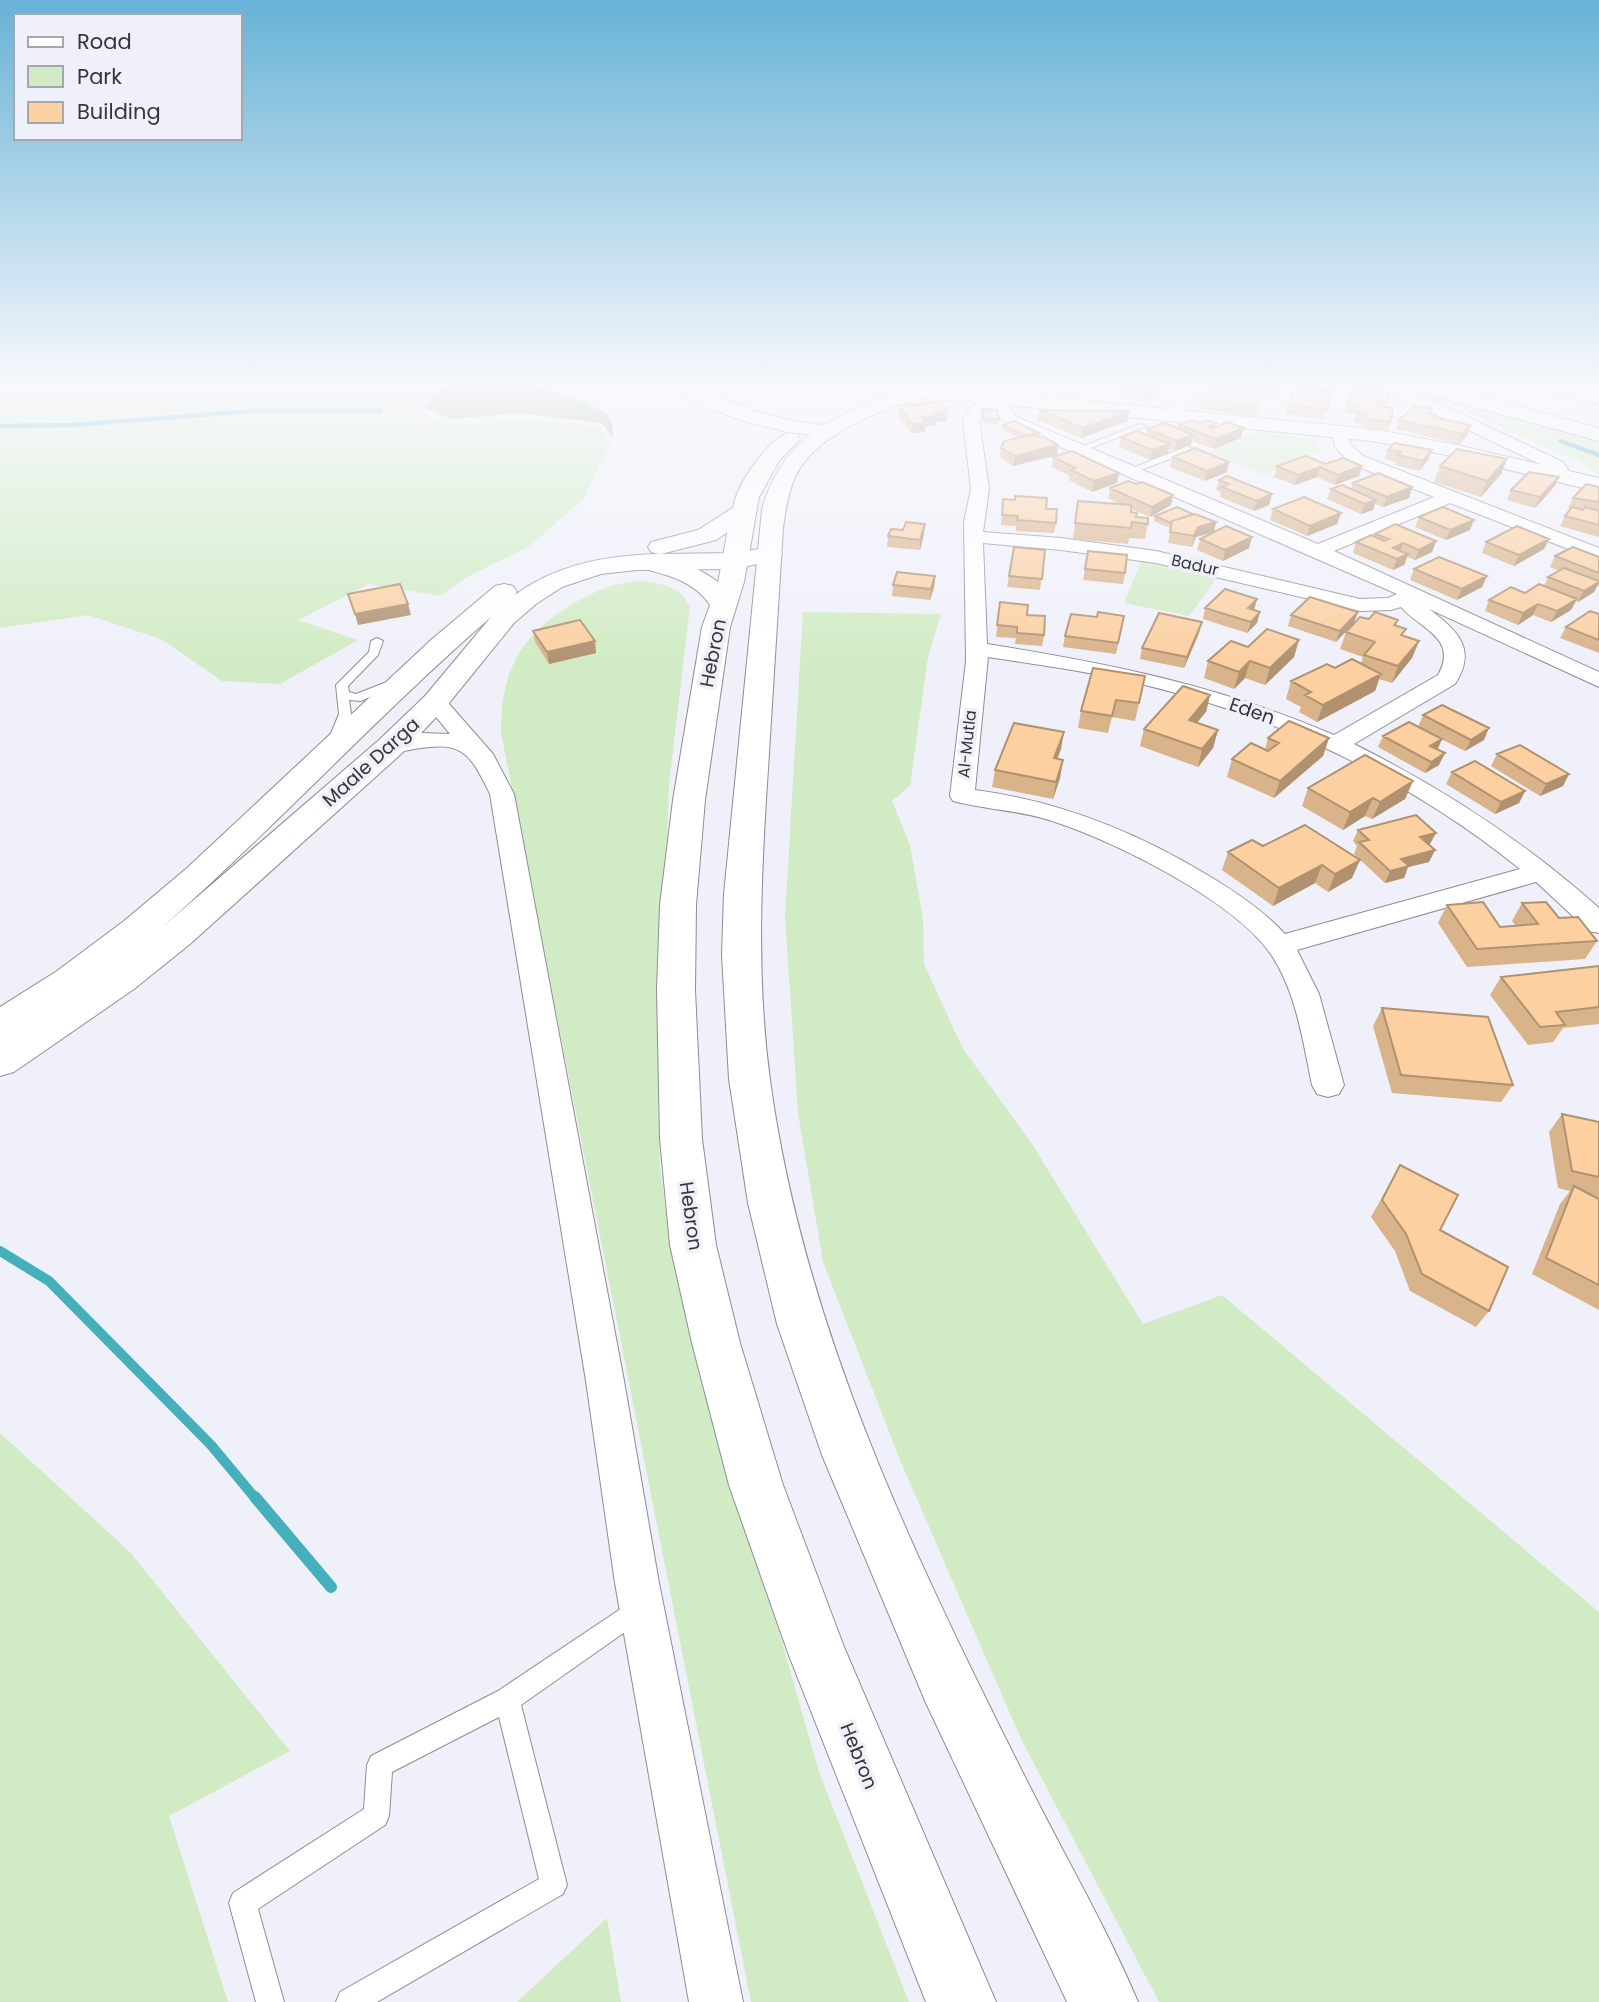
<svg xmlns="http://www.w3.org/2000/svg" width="1599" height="2002" viewBox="0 0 1599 2002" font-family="Poppins,sans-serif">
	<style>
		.green { fill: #d1ecc4 }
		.forest { fill: #8fb879 }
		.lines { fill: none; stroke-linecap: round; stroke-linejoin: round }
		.stream-far2 { stroke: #45b0bc; stroke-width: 4.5 }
		.stream-far1 { stroke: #45b0bc; stroke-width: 10 }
		.stream { stroke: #45b0bc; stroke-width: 12 }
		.lane-casing { stroke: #8d8d96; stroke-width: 2 }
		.street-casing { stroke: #8d8d96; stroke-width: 2 }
		.secondary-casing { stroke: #8d8d96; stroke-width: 2 }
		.primary-casing { stroke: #8d8d96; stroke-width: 2 }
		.highway-casing { stroke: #8d8d96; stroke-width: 2 }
		.lane { fill: #fff; fill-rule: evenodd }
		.street { fill: #fff; fill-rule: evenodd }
		.secondary { fill: #fff; fill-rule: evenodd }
		.primary { fill: #fff; fill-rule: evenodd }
		.highway { fill: #fff; fill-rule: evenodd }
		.wall { fill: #d9b38a }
		.shaded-wall { fill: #b09271 }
		.building { fill: #fcd0a1; stroke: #b09271; stroke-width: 2 }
		.labels { text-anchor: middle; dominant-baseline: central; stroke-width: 7; stroke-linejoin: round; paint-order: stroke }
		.far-street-label { font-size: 16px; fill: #36363a; stroke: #f0f0fa }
		.street-label { font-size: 19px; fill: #36363a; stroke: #f0f0fa }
	</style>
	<rect width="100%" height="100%" fill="#f0f0fa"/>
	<path class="green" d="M0,382H434L421,412L453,426L520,419L599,426L611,443L583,499L530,546L469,576L440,596L369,584L298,620L358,640L280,684L222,681L161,639L88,615L0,628Z
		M1419,391L1599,442V474L1580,462Z
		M1260,432L1317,440L1322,451L1264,475L1209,452Z
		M1142,559L1219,575L1189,616L1124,603Z
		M638,581C659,582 681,586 690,607L669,784L658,1092L660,1166L671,1252L819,1772L909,2002H751L501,733C501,671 519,637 572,604C593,592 613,583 638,581Z
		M803,612L941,614L928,657L910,786L892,801L910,845L923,919L924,964L962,1047L1034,1147L1143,1324L1222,1295L1599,1612V2002H1159L1021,1739L900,1460L823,1262L798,1113L785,916Z
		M0,1433L130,1552L290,1751L169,1816L228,2002H0Z
		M607,1918L621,2002H517Z"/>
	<path class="forest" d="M442,382H539L543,388C559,394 598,404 608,416C613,422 613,431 613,438L602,423L517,413L452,419L424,408L442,386Z"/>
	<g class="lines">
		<path class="stream-far2" d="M0,426L73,425L252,411H380
			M1560,441L1599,455"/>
		<path class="stream-far1" d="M0,1251L49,1281L211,1445L256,1499"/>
		<path class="stream" d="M255,1497L331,1587"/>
		<defs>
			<path id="lane" d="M1140,424L1147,426L1083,451L1076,449Z
				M1188,446L1192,449L1191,451L1133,473L1125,471Z
				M377,638L383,641L378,655L348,686L349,692L356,694L392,680L398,684L361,701L349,700L351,714L339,743L337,746H329L327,743L339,714L336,685L369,652L371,641Z
				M637,1598L645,1602L649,1610L645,1618L521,1705L567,1885L563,1894L377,2002H336L340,1992L539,1879L499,1717L392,1772L389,1816L385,1825L258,1909L284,2002H256L229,1903L233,1893L364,1809L367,1765L371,1756L498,1691Z"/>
			<path id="street" d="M796,382H811L817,389L809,394L804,392Z
				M1189,382H1204L1177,418H1165L1163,415Z
				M1368,382H1391L1411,390L1563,462L1568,469L1561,478H1549L1546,474L1550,469Z
				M1004,394L1012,399L1009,408L1017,417L1318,544L1434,497L1351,464L1335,447L1332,431L1340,426L1346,428L1351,445L1363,456L1599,548V561L1450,503L1334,551L1599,672V687L1429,609C1457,630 1478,649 1455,684L1354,744C1444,789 1524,841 1599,908V933L1589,931L1536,882L1297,950L1319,994L1344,1085L1339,1094L1328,1097L1317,1094L1312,1085C1303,1042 1296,990 1270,953C1232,899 1106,836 1042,818C1013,810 983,809 953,801L950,796L966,661L964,521L971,489L963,420L972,406ZM993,409L1005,423L1397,594L1388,598L1360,599L1156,551L1061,538L983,532L989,489L979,420L984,412ZM983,543L1061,550L1156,563L1360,611L1391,610L1401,607C1420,629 1459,638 1438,675L1334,735C1217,685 1112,664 987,644ZM988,657C1040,665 1093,672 1145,685C1281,718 1411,781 1520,869L1285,934C1262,909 1233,890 1204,873C1132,830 1058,801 975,790Z
				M435,695L443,697L493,754L514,794L624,1381L659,1583L743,2002H689L615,1583L586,1381L490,794C470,754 464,740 414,749C403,751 393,755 382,752L378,747L382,742L422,733L450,734L424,702L427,697Z"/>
			<path id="secondary" d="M659,382H685L754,411L788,420L837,427L841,431L837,435L830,437L788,432L740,420L680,396Z
				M913,388L965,389L1372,429L1452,444L1599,478V492L1452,456L1372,441L965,401L906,398L903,394L906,390Z"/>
			<path id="primary" d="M742,505L750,507L754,512L750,517L716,540L661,554L735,553L770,547L779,549L782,554L779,559L735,569L636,570L601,574L562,587L536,604L514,623L445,708L401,754L190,944L134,989L14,1072L0,1076V1007L57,971L124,921L187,868L431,640L495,586L504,584L513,586L517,592L515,595C556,564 609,555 659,554L651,552L648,547L651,542L698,530L734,507ZM491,617L425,696L379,740L160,929C274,829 376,717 491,617Z"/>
			<path id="highway" d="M927,382H957L954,386C904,404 840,419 805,461C790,479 786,506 783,528C778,608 773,689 768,769C761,874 756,976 770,1080C804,1330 914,1556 1026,1779C1063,1853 1106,1926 1138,2002H1067L926,1703L822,1455L777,1324L748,1203L729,1079L722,955L724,894L762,510C784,426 854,408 927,382Z
				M1394,382H1428L1599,428V441L1397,386Z
				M1526,382H1561L1599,392V404L1529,386Z
				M789,433L797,434L800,439L779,461L759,497L744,582L730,627L705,800L696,905L695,990L702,1139L716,1245L740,1343L783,1485L844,1647L996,2002H926L788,1653L729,1485L692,1343L670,1245L660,1139L657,990L660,905L673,800L702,627L710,605C694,580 664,574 637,567L633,562L637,557C662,550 698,567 718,582C724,555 727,527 735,500C740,481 770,437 789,433Z"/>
		</defs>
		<use href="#lane" class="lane-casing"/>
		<use href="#street" class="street-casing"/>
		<use href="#secondary" class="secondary-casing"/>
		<use href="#primary" class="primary-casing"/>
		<use href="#highway" class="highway-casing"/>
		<use href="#lane" class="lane"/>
		<use href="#street" class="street"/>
		<use href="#secondary" class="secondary"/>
		<use href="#primary" class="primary"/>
		<use href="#highway" class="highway"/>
	</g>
	<path class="wall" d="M1115,382H1162L1161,385L1159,384L1158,388L1149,401L1125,398L1126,390L1114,388Z
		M1216,382H1286L1279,399L1260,396L1256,416L1199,409L1201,400L1215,389Z
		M1301,382H1340V383L1337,391L1300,385Z
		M1352,382H1382L1380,395L1388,402L1387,407L1391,422L1387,432L1362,429L1363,424L1354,422L1356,414L1345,413Z
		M1332,393L1324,420L1286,414L1288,405Z
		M899,406L948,412L947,421L936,422V425L925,427V432L911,433L898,416Z
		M982,409L999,419V424L983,423L981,414Z
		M1432,409L1431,413L1434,417L1467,435L1459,444L1396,429L1399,420Z
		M1039,410L1130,411L1128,421L1081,438L1037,420Z
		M1003,425L1039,433V436L1057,455L1013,466L1000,457L1001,448L1019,438L1002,430Z
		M1179,425L1215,427L1241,438L1214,449L1192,441L1191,445L1174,451L1169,449L1168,454L1150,460L1119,447L1121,437L1146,434L1147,429H1178Z
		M1388,450L1428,460L1419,471L1395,465L1396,462L1385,459Z
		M1053,457L1119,473L1117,483L1092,492L1069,480L1070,476L1052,467Z
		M1173,457L1227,472L1205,481L1170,467Z
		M1507,459L1501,474L1481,497L1434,482L1440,466Z
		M1325,464L1359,476L1335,485L1317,477L1295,485L1274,477L1277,466Z
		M1559,477L1554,487L1535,508L1507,500L1511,490Z
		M1219,480L1272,494L1269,505L1254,511L1220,497L1221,492L1216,490Z
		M1353,483L1412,487L1409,498L1383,507L1375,504L1373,510L1361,514L1327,499L1331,489H1351Z
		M1599,487V537L1560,526L1565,516L1571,509L1568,508L1573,498Z
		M1110,488L1171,505L1150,517L1131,509V512L1148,524L1145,539L1129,538L1128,544L1073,539L1078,501L1122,505L1108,498Z
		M1003,499L1046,509L1056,523L1054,533L1016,531V526L1001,525Z
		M1273,509L1341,513L1337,524L1307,536L1270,520Z
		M1193,514L1216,522L1214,532L1196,537L1192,547L1168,543L1171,528H1170L1154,521L1155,516Z
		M1419,517L1470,530L1446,540L1415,527Z
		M924,534L920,550L887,547L888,536Z
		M1375,534L1436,541L1432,552L1415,560L1407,557L1404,565L1393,570L1353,553L1356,542L1374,537Z
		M1200,539L1249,548L1223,561L1197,550Z
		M1549,539L1544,549L1514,566L1482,553L1486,542Z
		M1045,550L1040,590L1007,587L1009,576Z
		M1088,551L1125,573L1123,584L1083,580Z
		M1555,556L1599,557V586H1597L1594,592L1578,602L1576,601L1571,610L1551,622L1533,615L1518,625L1485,611L1489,600L1525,593L1544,586L1548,577L1559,571L1550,567Z
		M1414,569L1487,576L1482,587L1457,600L1410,580Z
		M935,576L934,587L930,600L892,596L893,585Z
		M1257,599L1254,610L1260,612L1257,623L1247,633L1203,619L1205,608Z
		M1000,602L1027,615L1044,635L1042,646L1015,644L1016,638L996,637Z
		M1358,612L1336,642L1288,626L1291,615Z
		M1599,614V653L1560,638L1566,627Z
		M1124,616L1116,654L1063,647L1065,636L1097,617Z
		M1369,619L1398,620L1396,626L1403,636L1419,641L1412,658L1392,683L1379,679L1375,691L1317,722L1299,712L1301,707L1286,699L1291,681L1335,668L1361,663L1363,657L1340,649L1346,632Z
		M533,631L596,653L549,664L535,642Z
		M1199,633L1184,668L1140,659L1142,648Z
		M1248,647L1294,657L1265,685L1245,678L1234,689L1204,678L1208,661Z
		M1145,676L1135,721L1112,717L1108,733L1078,728L1081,711Z
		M1210,695L1206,712L1197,723L1218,730L1213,748L1198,767L1140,746L1144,729Z
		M1423,715L1484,740L1465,751L1433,735L1437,749L1439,765L1425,773L1378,747L1383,736L1418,727Z
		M1268,738H1329L1323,756L1274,798L1227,777L1232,759L1265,749Z
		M1061,749L1057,759L1063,760L1060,778L1053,799L992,787L995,770Z
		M1497,754L1569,774L1563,786L1540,796L1491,766Z
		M1452,772L1525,791L1519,803L1495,814L1446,784Z
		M1413,781L1405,799L1372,819L1365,816L1343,830L1302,806L1308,788Z
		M1305,825L1352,878L1328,892L1315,883L1273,906L1222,870L1228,852L1263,846Z
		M1358,830L1430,844L1429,845L1435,850L1429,862L1408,867L1404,878L1385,883L1354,854L1357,846L1353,841Z
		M1522,903L1559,918L1597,941L1585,959L1467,967L1438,923L1447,905L1500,927L1516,926L1512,921Z
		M1599,966V1024L1563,1028L1553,1042L1528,1045L1490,995L1501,977Z
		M1382,1008L1513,1085L1501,1102L1392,1093L1373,1026Z
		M1562,1114L1599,1122V1197L1593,1196L1599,1199V1310L1532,1274L1560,1204L1570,1191L1558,1188L1549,1132Z
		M1400,1165L1489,1311L1476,1327L1410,1291L1395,1251L1371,1217Z"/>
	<path class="shaded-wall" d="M1158,382H1159L1158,388L1149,401L1151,392Z
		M1130,411L1128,421L1081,438L1083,428Z
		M948,412L947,421L936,422V425L925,427V432L911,433L912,424L921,417L935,413Z
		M1471,425L1467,435L1459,444L1462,434Z
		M1244,428L1241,438L1214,449L1216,439Z
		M1193,435L1191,445L1174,451L1177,441Z
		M1170,444L1168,454L1150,460L1152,450Z
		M1058,445L1057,455L1013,466L1015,456Z
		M1432,450L1428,460L1419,471L1423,461Z
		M1507,459L1501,474L1481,497L1487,481Z
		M1229,462L1227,472L1205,481L1207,471Z
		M1362,466L1359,476L1335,485L1338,475Z
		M1320,467L1317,477L1295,485L1298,475Z
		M1119,473L1117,483L1092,492L1094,481Z
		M1559,477L1554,487L1535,508L1540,497Z
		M1412,487L1409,498L1383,507L1387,497Z
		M1272,494L1269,505L1254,511L1257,501Z
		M1173,495L1171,505L1150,517L1152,507Z
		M1376,500L1373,510L1361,514L1365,504Z
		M1341,513L1337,524L1307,536L1310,526Z
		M1474,520L1470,530L1446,540L1450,530Z
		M1216,522L1214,532L1196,537L1192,547L1194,536L1198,527Z
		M925,524L924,534L920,550V540Z
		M1252,537L1249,548L1223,561L1225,550Z
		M1549,539L1544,549L1514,566L1519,555Z
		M1436,541L1432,552L1415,560L1419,550Z
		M1403,543L1399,554L1393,548Z
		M1408,554L1404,565L1393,570L1397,559Z
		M935,576L934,587L930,600L931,589Z
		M1487,576L1482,587L1457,600L1462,589Z
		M1599,582L1594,592L1578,602L1584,591Z
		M1257,599L1254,610L1248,608Z
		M1577,599L1571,610L1551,622L1557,611Z
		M408,604L411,615L358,625L355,614Z
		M1538,604L1533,615L1518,625L1523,613Z
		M1260,612L1257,623L1247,633L1251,622Z
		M1358,612L1354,623L1336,642L1340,631Z
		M1202,622L1199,633L1184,668L1187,657Z
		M1299,640L1294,657L1265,685L1270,668Z
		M595,641L596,653L549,664L547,652Z
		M1419,641L1412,658L1392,683L1398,666Z
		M1250,661L1245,678L1234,689L1239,672Z
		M1381,674L1375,691L1317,722L1323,705Z
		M1210,695L1206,712L1184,737L1189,720Z
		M1489,728L1484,740L1465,751L1471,740Z
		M1218,730L1213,748L1198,767L1202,749Z
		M1064,732L1061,749L1051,776L1054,758Z
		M1329,738L1323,756L1274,798L1280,781Z
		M1442,739L1437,751L1430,746Z
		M1445,753L1439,765L1425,773L1431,762Z
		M1063,760L1060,778L1053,799L1056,782Z
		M1569,774L1563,786L1540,796L1546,784Z
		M1413,781L1405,799L1372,819L1380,802Z
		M1525,791L1519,803L1495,814L1501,802Z
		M1373,798L1365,816L1343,830L1350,812Z
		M1436,833L1430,844L1414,849L1420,837Z
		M1435,850L1429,862L1408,867L1404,878L1385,883L1390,871L1401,859Z
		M1360,860L1352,878L1328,892L1335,874Z
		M1322,865L1315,883L1273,906L1279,888Z"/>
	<path class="building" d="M1131,382H1158L1151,392L1126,388Z
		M1233,382H1285L1281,389Z
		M1353,382H1382V391L1367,390L1368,386L1353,385Z
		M1295,387L1332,393L1327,410L1288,405Z
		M1205,388L1260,394L1258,406L1201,400Z
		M1350,393L1389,395L1388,402L1379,401L1378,406L1393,408L1391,422L1365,419L1366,414L1357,413L1359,405L1348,403Z
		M940,402L948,412L935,413L937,416L921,417L925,422L912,424L899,406Z
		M1415,406L1432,409L1428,413L1435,414L1432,417L1471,425L1462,434L1399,420Z
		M982,409L997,410L999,419H984Z
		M1039,410L1130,411L1083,428Z
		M1192,420L1200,423L1207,420L1216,423L1208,427L1212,428L1228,422L1244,428L1216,439L1179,425Z
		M1014,421L1039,433L1026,436L1003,425Z
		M1165,423L1193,435L1177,441L1147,429Z
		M1137,431L1170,444L1152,450L1121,437Z
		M1031,435L1044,437L1058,445L1015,456L1001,448L1004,441Z
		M1394,443L1432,450L1423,461L1398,455L1401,452L1388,450Z
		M1195,448L1229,462L1207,471L1173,457Z
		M1457,449L1507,459L1487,481L1440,466Z
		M1072,451L1119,473L1094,481L1071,470L1076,468L1053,457Z
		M1306,456L1325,464L1343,458L1362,466L1338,475L1320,467L1298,475L1277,466Z
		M1529,472L1559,477L1540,497L1511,490Z
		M1378,473L1412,487L1387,497L1353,483Z
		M1227,476L1272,494L1257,501L1222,487L1229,484L1219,480Z
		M1128,481L1136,484L1142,482L1173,495L1152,507L1110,488Z
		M1586,484L1599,487V502L1573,498Z
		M1342,485L1376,500L1365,504L1331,489Z
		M1015,496L1047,498L1046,509H1057L1056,523L1017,520L1018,516L1002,515L1003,499L1015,500Z
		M1304,497L1341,513L1310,526L1273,509Z
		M1078,501L1131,505V512L1137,513L1136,517L1148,518V524L1132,522L1131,528L1075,523Z
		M1177,507L1193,514L1172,521L1171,523L1155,516Z
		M1443,507L1474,520L1450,530L1419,517Z
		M1572,507L1583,510L1585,507L1599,511V525L1565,516Z
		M1195,514L1216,522L1198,527L1194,536L1170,532L1172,521Z
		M906,522L925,524L920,540L888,536L891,529L903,530Z
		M1395,524L1436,541L1419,550L1403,543L1393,548L1408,554L1397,559L1356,542L1371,535L1384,541L1389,539L1375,534Z
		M1226,526L1252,537L1225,550L1200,539Z
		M1517,526L1549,539L1519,555L1486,542Z
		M1014,547L1045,550L1042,579L1009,576Z
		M1573,547L1599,557V573L1555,556Z
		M1088,551L1127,555L1125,573L1085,569Z
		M1439,557L1487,576L1462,589L1414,569Z
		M1564,568L1599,581V582L1584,591L1548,577Z
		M897,572L935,576L931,589L893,585Z
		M400,584L408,604L355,614L348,594Z
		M1539,584L1577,599L1557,611L1538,604L1523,613L1489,600L1511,587L1525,593Z
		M1225,589L1257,599L1248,608L1260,612L1251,622L1205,608Z
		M1310,597L1358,612L1340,631L1291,615Z
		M1000,602L1028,605L1027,615L1045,616L1044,635L1017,633V627L997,625Z
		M1590,611L1599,614V640L1566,627Z
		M1098,612L1124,616L1118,643L1065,636L1071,614L1097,617Z
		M1375,612L1398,620L1394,625L1406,629L1401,635L1419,641L1398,666L1364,655L1375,642L1346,632L1360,617L1369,619Z
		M1159,613L1202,622L1187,657L1142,648Z
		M580,620L595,641L547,652L533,631Z
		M1267,629L1299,640L1270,668L1250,661L1239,672L1208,661L1231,641L1248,647Z
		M1352,659L1381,674L1323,705L1305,695L1311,692L1291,681L1327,664L1335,668Z
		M1093,668L1145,676L1139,703L1116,700L1112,716L1081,711Z
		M1183,686L1210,695L1189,720L1218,730L1202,749L1144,729Z
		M1442,705L1489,728L1471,740L1423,715Z
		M1289,721L1329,738L1280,781L1232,759L1251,743L1268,751L1279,743L1268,738Z
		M1409,722L1442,739L1430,746L1445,753L1431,762L1383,736Z
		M1014,723L1064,732L1054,758L1063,760L1056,782L995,770Z
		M1520,745L1569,774L1546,784L1497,754Z
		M1365,755L1413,781L1380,802L1373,798L1350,812L1308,788Z
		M1475,761L1525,791L1501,802L1452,772Z
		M1416,815L1436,833L1420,837L1435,850L1401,859L1409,866L1390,871L1359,842L1369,840L1358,830Z
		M1305,825L1360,860L1335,874L1322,865L1279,888L1228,852L1252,840L1263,846Z
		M1483,902L1500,927L1538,924L1522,903L1546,902L1559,918L1578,917L1597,941L1477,949L1447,905Z
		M1599,966V1007L1556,1012L1565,1025L1540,1027L1501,977Z
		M1382,1008L1488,1017L1513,1085L1401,1075Z
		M1562,1114L1599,1122V1177L1572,1171Z
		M1400,1165L1458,1195L1440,1230L1508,1267L1489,1311L1422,1274L1406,1234L1382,1200Z
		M1574,1186L1599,1199V1285L1546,1258Z"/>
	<linearGradient id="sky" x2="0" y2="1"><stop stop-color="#67b2d6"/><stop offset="0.58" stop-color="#f8f8fd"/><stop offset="1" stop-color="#f8f8fd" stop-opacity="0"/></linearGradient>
	<rect width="1599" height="663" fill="url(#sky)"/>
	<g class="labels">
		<g class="far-street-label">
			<text transform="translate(1195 565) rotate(13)">Badur</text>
			<text transform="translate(967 744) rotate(-84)">Al-Mutla</text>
		</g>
		<g class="street-label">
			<text transform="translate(713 653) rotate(-79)">Hebron</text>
			<text transform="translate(1252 711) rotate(19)">Eden</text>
			<text transform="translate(371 762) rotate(-42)">Maale Darga</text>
			<text transform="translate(691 1216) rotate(82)">Hebron</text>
			<text transform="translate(859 1756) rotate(68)">Hebron</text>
		</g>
	</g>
	<rect x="14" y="14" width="228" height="126" fill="#f0f0fa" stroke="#a6a6ad" stroke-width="2"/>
	<rect x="28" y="37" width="35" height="10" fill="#ffffff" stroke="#a6a6ad" stroke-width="2"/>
	<text x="77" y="49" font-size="21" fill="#36363a">Road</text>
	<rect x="28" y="66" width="35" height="21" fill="#d1ecc4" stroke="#a6a6ad" stroke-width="2"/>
	<text x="77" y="84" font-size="21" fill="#36363a">Park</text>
	<rect x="28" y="102" width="35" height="21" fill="#fcd0a1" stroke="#a6a6ad" stroke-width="2"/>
	<text x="77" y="119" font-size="21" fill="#36363a">Building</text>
</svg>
